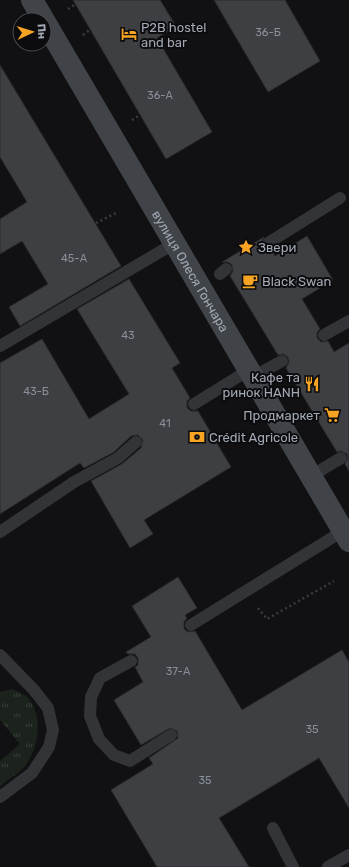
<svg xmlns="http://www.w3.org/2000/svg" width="349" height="867" viewBox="0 0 349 867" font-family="Rubik,sans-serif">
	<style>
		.grass { fill: url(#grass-tufts) }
		.building { fill: #3d3f43; stroke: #2b2b2f }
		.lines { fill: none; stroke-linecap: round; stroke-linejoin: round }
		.path { stroke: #383b3f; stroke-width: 2.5; stroke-dasharray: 2 3; stroke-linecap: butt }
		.lane { stroke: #323438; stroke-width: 12 }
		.secondary { stroke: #404348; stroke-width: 22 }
		.labels { text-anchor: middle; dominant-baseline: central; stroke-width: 4; stroke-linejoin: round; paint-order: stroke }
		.number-label { font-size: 11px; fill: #898e98 }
		.poi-label { font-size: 13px; fill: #a2a9b4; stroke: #0c0c0e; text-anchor: start }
		.street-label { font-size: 13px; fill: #a2a9b4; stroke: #0c0c0e }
	</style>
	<defs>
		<pattern id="grass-tufts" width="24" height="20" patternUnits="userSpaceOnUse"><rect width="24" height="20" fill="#1c231c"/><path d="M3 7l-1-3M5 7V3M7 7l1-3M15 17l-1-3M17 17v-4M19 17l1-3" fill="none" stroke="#3a403b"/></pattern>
	</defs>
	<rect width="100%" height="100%" fill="#111113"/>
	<path class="grass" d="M12,689C16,691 22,693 26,696C45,714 39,752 22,769C16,775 7,780 0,786V761L20,744L0,720V692Z"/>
	<path class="building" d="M73,0H160L176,26L157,38L212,132L166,159Z
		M214,0H285L320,61L268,92Z
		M0,65L121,266L20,326L9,307L48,284L22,241L0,254V219L27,202L0,157Z
		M307,236L333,280L302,299L320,329L317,332V338L321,342L328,341L334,352L349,343V471L345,464L348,458L347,454L341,451L337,452L286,368L289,362L288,357L283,354L278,355L230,276L233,271L232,265L228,262H222L264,237L261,243V247L265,250H272L275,256Z
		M129,279L180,363L172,368L190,398L187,401V408L191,411H198L231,467L144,520L153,534L130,548L91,481L122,464L141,448L143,440L138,435L131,436L114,452L84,468L80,463L0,514V363L42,339L89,419L129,394L77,309Z
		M178,577L197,608L185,615L187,618L184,622V629L188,632L195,631L242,710L342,650L349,662V808L319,758L219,818L249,867H157L111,790L153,764L149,758L178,738L177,731L170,728L141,745L114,700L143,682L135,667L138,665V658L135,654H128L126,652L151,637L132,606Z"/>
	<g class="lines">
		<path class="path" d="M68,9L76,4
			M83,35L91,29
			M132,120L140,115
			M96,223L118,212
			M258,608L267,619L334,581"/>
		<path class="lane" d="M268,243L340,198
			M220,274L226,269
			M324,335L349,321
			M0,346L175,243
			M253,377L282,361
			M194,404L249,370
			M311,476L341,458
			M0,532L74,482L118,458L136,442
			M191,625L343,531
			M0,655L34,690L48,708L53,730L49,747L32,773L0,797
			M131,661L100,678L91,697L90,716L99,739L114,755L130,761L171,735
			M273,828L293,867
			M328,867L349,855"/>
		<path class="secondary" id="s1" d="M32,0L349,541"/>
	</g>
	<defs>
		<symbol id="hotel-bare" viewBox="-9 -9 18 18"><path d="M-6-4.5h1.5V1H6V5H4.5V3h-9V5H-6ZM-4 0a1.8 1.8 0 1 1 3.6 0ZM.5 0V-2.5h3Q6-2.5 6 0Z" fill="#f7a425" stroke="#0c0c0e" stroke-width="2.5" paint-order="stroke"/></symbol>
		<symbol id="sight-bare" viewBox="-9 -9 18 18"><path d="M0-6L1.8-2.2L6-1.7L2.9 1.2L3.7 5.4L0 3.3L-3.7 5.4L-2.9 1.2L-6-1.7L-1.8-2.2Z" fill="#f7a425" stroke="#0c0c0e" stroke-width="2.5" paint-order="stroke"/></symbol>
		<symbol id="cafe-bare" viewBox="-9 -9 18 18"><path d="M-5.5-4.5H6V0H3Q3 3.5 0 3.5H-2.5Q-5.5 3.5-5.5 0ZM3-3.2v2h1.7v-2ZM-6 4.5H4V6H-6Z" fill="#f7a425" stroke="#0c0c0e" stroke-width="2.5" paint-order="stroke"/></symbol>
		<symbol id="restaurant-bare" viewBox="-9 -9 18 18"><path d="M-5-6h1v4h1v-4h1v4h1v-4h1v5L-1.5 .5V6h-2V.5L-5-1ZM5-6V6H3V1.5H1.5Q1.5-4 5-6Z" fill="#f7a425" stroke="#0c0c0e" stroke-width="2.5" paint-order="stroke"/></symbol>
		<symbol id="supermarket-bare" viewBox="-9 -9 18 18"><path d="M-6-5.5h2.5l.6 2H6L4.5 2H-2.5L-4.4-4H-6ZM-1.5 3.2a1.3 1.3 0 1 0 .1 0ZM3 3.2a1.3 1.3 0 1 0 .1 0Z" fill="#f7a425" stroke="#0c0c0e" stroke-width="2.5" paint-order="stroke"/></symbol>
		<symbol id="bank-bare" viewBox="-9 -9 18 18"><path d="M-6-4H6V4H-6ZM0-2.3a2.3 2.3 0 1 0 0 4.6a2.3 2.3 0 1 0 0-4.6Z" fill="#f7a425" stroke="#0c0c0e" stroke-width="2.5" paint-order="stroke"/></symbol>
	</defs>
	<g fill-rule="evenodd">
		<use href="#hotel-bare" x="118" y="23" width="22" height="22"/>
		<use href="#sight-bare" x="235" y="236" width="22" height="22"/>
		<use href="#cafe-bare" x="239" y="270" width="22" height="22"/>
		<use href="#restaurant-bare" x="301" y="373" width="22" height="22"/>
		<use href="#supermarket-bare" x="321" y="404" width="22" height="22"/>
		<use href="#bank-bare" x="186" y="426" width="22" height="22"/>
	</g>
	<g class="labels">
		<g class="number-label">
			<text x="268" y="32">36-Б</text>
			<text x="160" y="95">36-А</text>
			<text x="74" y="258">45-А</text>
			<text x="128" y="335">43</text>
			<text x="36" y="391">43-Б</text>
			<text x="165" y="423">41</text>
			<text x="178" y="671">37-А</text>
			<text x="312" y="729">35</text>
			<text x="205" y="780">35</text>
		</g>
		<g class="poi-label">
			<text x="141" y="27">P2B hostel<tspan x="141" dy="15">and bar</tspan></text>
			<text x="258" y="247">Звери</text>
			<text x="262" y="281">Black Swan</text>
			<text x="300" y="377" text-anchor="end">Кафе та<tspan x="300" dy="15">ринок HANH</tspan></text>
			<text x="320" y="415" text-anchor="end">Продмаркет</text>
			<text x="209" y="437">Crédit Agricole</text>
		</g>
		<g class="street-label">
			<text stroke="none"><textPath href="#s1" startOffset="314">вулиця Олеся Гончара</textPath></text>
		</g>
	</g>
	<g transform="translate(32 32) rotate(86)"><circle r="19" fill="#0c0c0e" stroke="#484b50"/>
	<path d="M0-3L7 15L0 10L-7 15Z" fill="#f7a425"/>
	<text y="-6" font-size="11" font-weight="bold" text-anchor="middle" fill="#a2a9b4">Пн</text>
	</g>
</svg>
